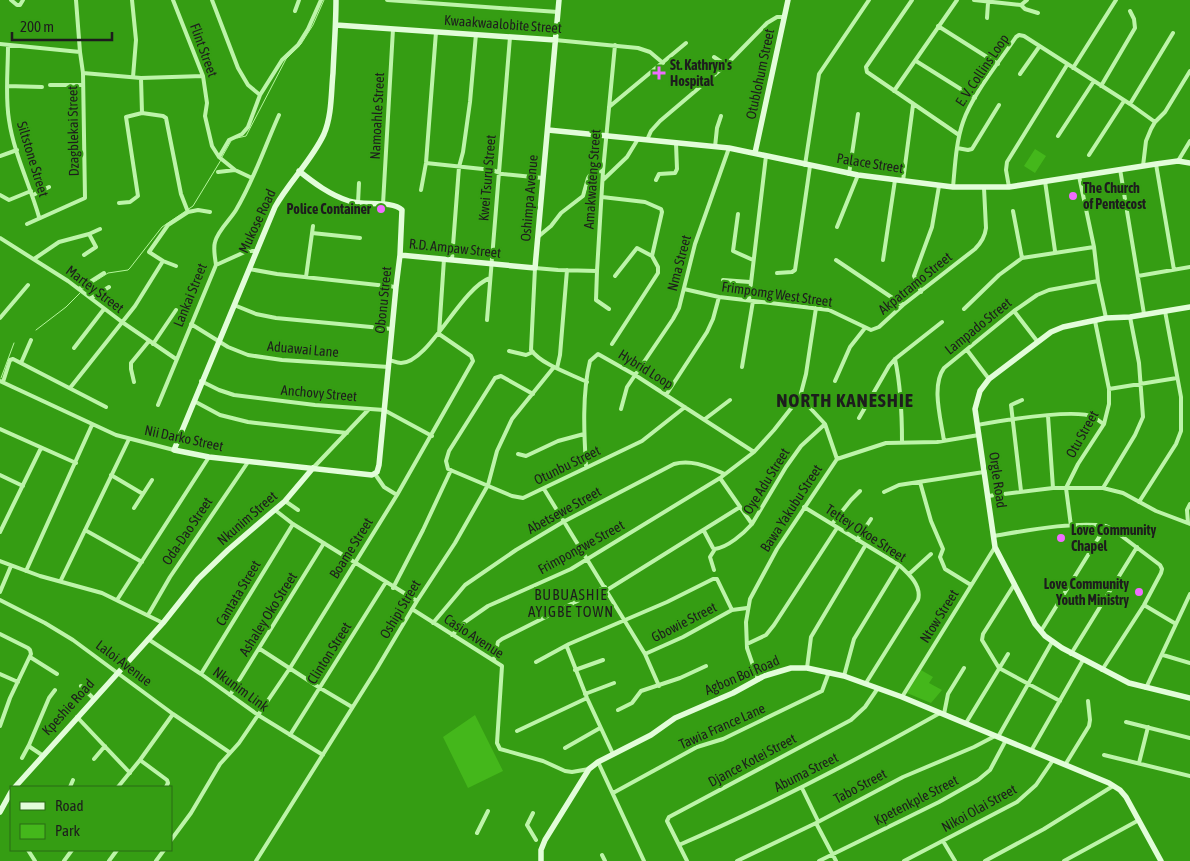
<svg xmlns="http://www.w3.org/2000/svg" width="1190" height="861" viewBox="0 0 1190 861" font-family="'Asap Condensed',sans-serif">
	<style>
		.green { fill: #44b71b }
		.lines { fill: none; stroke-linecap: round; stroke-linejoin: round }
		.stream { stroke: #b4f79b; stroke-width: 1 }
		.street { stroke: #bdf4a9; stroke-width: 4 }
		.secondary { stroke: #e2fdd9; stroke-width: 5.5 }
		.poi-dot { fill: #f06cff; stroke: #359d13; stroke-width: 2 }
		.labels { text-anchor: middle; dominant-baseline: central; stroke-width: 4; stroke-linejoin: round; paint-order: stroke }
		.street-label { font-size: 14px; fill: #1d1d1d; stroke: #359d13 }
		.poi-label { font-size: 14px; font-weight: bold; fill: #1d1d1d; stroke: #359d13; text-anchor: start }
		.neighbourhood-label { font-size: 15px; letter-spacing: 1px; fill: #1d1d1d; stroke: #359d13 }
		.district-label { font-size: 19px; font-weight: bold; letter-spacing: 1px; fill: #1d1d1d; stroke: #359d13 }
	</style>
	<rect width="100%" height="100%" fill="#359d13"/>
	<path class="green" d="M1035,149L1046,156L1035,173L1024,166Z
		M921,670L933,677L929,683L942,690L931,703L907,693Z
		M475,715L503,771L468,788L443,737Z"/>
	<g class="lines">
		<path class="stream" d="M237,138L246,136L286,59L301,44L313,25L324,0
			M222,157L231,141
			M83,289L108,273L128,270L130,268L162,227L193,206L221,160
			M36,330L66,307L80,293
			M1,378L14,343"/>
		<path class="street" d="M11,0L17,5H20L23,0
			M132,0L136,40L133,77
			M173,0L203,76L207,103L205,116L212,146L219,157L235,170L252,178
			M212,0L238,68L248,85L260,95
			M387,0L558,12
			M912,0L866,67L867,72L959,135
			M974,0L1021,5L1027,0
			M1021,5L1025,9L1038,13
			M295,11L299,0
			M987,18L988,3
			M938,26L998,64
			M555,40L638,48L650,52L663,63
			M0,44L80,52
			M8,46C8,71 5,96 9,120C14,154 30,185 39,217
			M714,57L726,65
			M916,61L975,98
			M1073,68L1116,0
			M83,73L141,78L203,76
			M1020,74L1039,47
			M141,78L142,113
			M50,85H83
			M7,86L42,87
			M1101,86L1135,28L1134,19L1130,11
			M894,91L957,0
			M1130,104L1173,33
			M609,107L686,43
			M1058,136L1094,81
			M647,140L651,131L660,121L726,65L767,23L777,17H784
			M715,147L717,128L721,116
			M957,148L968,150L972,149L999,105
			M1089,155L1124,101
			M0,156L17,150
			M219,157L229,140L242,134L248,127L260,95L282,60L298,45L308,29L321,0
			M1178,161L1190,141
			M426,163L492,170L503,174L543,178
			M1156,164L1174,270
			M805,165L819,74L869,0
			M1143,166L1146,141L1151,129L1155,122L1165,112L1190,71
			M1120,169L1144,314
			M218,172L235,170
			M849,174L858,114
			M1079,176L1094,247L1098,281L1106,318
			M603,180L627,157L638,139
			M656,180L659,174L675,173L677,169L676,143
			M903,181L913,105
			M1045,181L1055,251
			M953,187C955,166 956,142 963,122C972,95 1000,61 1016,37L1019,35L1024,36L1130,104L1155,122
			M1009,187L1006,170L1007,162L1067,65
			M421,190L426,163L436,32
			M0,195L9,200L31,191
			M33,195L49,187
			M602,197L645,202L661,209L662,212L652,256L658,267V273L612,344
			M119,203L130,202L138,196L126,117L142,113L163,116L166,118L181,194L188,212L168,225L149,252L163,261L176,266
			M358,203L359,183
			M383,204L393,29
			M1013,211L1022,258
			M188,212L198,210L210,212
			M738,214L733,251L753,260
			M27,224L85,198L83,73L80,52L76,0
			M837,227L858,175
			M312,233L360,238
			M539,236L551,226L561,213L583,196L588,178L592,172L603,171
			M0,238L68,281L122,322L176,359
			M84,255L96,247L89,234
			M34,259L59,242L89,234L100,229
			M452,259L459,167L463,152L470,102L476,34
			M836,260L903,305
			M883,260L895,180
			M216,265L247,251H257
			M249,269L277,274L396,287
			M777,273L792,272L795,270L810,166
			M615,276L637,248L652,256
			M1138,276L1190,267
			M306,277L313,226
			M723,280L750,282
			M79,289L104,273
			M684,289L719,297L829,310L871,330L879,327L903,305L975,249C981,243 985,237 986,228L984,188
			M921,292L914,276L932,227L939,186
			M91,298L109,287
			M749,300L766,156
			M234,305L256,314L276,318L392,329
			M609,309L596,300L597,271L603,171L615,45
			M964,309L999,275L1022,258L1094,247
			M1014,311L1037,341
			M0,318L28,285
			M487,320L510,37
			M191,324L228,347L248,355L282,360L389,367
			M439,334L444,259
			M153,344L176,310
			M74,348L104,309
			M967,350L989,379
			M509,351L526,355L533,352
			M895,359C901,387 902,414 902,442
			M389,360C393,361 397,363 401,363C429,363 460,289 490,278
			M21,363L31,340
			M742,367L753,301
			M557,368L560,355L567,270
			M0,381L116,435L174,450
			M201,381L219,390L234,395L315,405L384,410L432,436
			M835,381L850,347L865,328
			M3,382L10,360L13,359L106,407
			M134,382L131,369V363L149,341
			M587,382C571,374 542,365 531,350L535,268L558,270L597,271
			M70,388L135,306L163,261
			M1109,389L1177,378
			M533,394L501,376L495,378L449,451L446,461L448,469L512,496L523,498L642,441L685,407
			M666,395L707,332L713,319L719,297
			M800,397L825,424L837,459
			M194,401L220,415L248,422L347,433
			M158,405L216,265C215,257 213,249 215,242C218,230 230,220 236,210C254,180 265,146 279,115
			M621,409L627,387L673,319L679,308L695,244L729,148
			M1048,416L1053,488
			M859,418L889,366L895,359L942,322
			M705,419L730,400
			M977,425C1000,421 1074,408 1094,417C1097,419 1100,422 1104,424
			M0,429L76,463
			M944,441C941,419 931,386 944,368L1014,311L1037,295L1049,290L1098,281
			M518,454L526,456L558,441L584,434
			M586,466C584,434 582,393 590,361L598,354L635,375L754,452
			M313,468L369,409
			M375,474L384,487L397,495
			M0,475L23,486
			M111,475L143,494
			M720,478L752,524
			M920,482L931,521L943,549L940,557L945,569L971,585
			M1103,488L1135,435L1143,417L1139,363L1130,317
			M544,489L645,654L683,637L732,610L747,608
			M1021,491L1011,405L1022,400
			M884,492L899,485L984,472
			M988,496L1053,488H1103L1123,493L1156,511L1190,524
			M285,501L298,510
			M1139,502L1176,444L1181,431V397L1165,311
			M804,507L899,565C909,574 922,586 918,600L866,683
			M134,508L152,480
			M275,510L293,524L417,601
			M1188,523L1187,510L1190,504
			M832,524L851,500L860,491
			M1071,526L1066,488L1078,464L1104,424L1109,404V389L1095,321
			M85,530L142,562
			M704,531L713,548L715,549C728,547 743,534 752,524L786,467L801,446L825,424
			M0,532L41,448
			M993,536C1024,531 1075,521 1106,526L1111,528L1160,565L1162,569L1161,573L1144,605L1102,670
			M857,540L871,519
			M0,561L40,576L102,593L163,623
			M714,570L710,557L715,549
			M26,571L92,425
			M909,574L931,554
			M61,580L129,439
			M1014,585L983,634L982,640L999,668L1060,701
			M393,588L423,530L451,470
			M607,590L740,507
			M0,592L11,566
			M0,600L45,623L73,640L173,714L229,752
			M117,600L209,457
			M1144,605L1176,624
			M412,609L502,666L497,743L500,749L543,761L565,771L572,772L589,769
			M148,615L170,577L248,462
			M433,623L465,585L516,550L563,522L674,464C692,459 708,467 725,474
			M1041,631L1106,526
			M0,634L28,648L30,650L31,654L10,698L0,726
			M452,635L465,622L488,606L571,569L720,478L754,452L774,430L800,397L806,374L816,308
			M148,639L201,674L258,715L323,755
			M747,644L766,635L774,625L837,528
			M567,647L587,698L613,754
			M260,649L320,688L352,707
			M645,654L659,686
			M1071,654L1137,547
			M1163,655L1190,663
			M30,657L57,674
			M494,660L498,642L502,639L605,587
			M536,662L569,644L667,602L713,579H717L732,610
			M807,668L811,637L865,546
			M575,670L603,660
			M0,674L18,682
			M201,674L293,524
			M844,676L854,639L899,565
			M758,680L747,648L746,622L750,599L777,549L837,459L886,443L937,442L979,435
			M81,686L93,698
			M1146,688L1190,594
			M585,694L614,683
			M230,695L324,543
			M902,697L995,547
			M618,710L632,703L641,691L680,678L706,666
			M944,714L948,694L964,668
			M77,717L130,773
			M1126,722L1190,738
			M966,723L1008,654
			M517,731L587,698
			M290,735L386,582
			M998,737L1052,642
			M565,748L600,728
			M1031,751L1083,660
			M42,755L30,747L29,745L49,698L55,690
			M1104,755L1190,776
			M22,758L29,745
			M94,759L105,746
			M140,760L167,780L168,783L166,787
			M598,762L644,861
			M1139,763L1148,727
			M1065,765L1089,726L1090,720L1088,701
			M70,787L73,780
			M118,787L140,760L173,714
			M802,788L818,821
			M613,793L697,747L723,739L822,691L829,672
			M533,813L527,825L536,840
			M816,823L836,861
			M477,833L488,811
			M171,840L191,813L220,764L239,743L290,668L397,495L473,361L471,356L439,334
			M943,841L955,861
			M679,845C768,806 855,761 940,713
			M28,850L35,861
			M602,855L605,861
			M64,861L72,850
			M109,861L117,850
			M156,861L164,850
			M256,861L376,670L417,601L455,543L488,485L497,451L512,419L554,367
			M687,861L667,821L669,817L851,720L865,707L878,688
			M737,861L816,823L903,777L974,747L995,736
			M819,861L939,802L978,780L990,770L1006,740
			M904,861L1017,802L1036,785L1053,760
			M985,861L1044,829L1113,786
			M1064,861L1139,820"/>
		<path class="secondary" d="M336,25L555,40
			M548,130L729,148L858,175L953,187H1009L1156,164L1178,161L1190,163
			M755,153L788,0
			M299,171C314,183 330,195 349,201C363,206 392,200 402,210L400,255L396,287L379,465L377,472L372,475L209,457L174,450L275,207C289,182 312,160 324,134C332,115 331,93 333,73C334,49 336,24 336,0
			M400,255L535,268L559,0
			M1190,307L1130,317L1106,318L1063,327L1051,332L989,379L980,391L975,409L995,547L1035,624L1045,636L1062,648L1129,683L1190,698
			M15,787L163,623L198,579L228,550L285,501L313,468
			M0,812L11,792
			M541,861V850L545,840L589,769L598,762L651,735L675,718L733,693L764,676L791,668H807L844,676L902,697L1109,783L1120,790L1126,797L1161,861"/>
	</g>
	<g class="poi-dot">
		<path d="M656.5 65.5h5v5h5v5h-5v5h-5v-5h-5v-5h5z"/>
		<circle cx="1073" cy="196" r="5"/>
		<circle cx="381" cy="209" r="5"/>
		<circle cx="1061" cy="538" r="5"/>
		<circle cx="1139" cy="592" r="5"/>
	</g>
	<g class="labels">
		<g class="street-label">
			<text transform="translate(503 24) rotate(4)">Kwaakwaalobite Street</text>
			<text transform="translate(204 50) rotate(70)">Flint Street</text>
			<text transform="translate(982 70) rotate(-56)">E. V. Collins Loop</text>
			<text transform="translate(760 74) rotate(-78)">Otublohum Street</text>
			<text transform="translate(377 116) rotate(-87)">Namoahle Street</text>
			<text transform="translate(73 131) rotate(-91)">Dzagblekai Street</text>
			<text transform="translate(33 159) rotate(73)">Siltstone Street</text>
			<text transform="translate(870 163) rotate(9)">Palace Street</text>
			<text transform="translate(487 178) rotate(-85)">Kwei Tsuru Street</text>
			<text transform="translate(592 179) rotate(-86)">Amakwateng Street</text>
			<text transform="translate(529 198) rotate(-85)">Oshimpa Avenue</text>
			<text transform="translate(257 221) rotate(-65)">Mukose Road</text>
			<text transform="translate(455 248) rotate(6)">R.D. Ampaw Street</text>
			<text transform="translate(679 263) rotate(-75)">Nma Street</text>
			<text transform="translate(915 283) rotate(-39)">Akpatramo Street</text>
			<text transform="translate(95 289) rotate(37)">Martey Street</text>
			<text transform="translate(777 294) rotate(8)">Frimpomg West Street</text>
			<text transform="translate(190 295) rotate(-68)">Lankai Street</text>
			<text transform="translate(383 300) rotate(-84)">Obonu Street</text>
			<text transform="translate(978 326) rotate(-39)">Lampado Street</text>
			<text transform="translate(303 349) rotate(5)">Aduawai Lane</text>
			<text transform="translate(646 369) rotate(32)">Hybrid Loop</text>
			<text transform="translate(319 393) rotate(5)">Anchovy Street</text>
			<text transform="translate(1082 434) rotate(-61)">Otu Street</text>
			<text transform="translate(184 438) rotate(12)">Nii Darko Street</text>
			<text transform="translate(567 465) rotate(-26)">Otunbu Street</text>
			<text transform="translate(998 480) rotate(82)">Orgle Road</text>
			<text transform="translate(766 481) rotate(-58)">Oye Adu Street</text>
			<text transform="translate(791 508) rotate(-57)">Bawa Yakubu Street</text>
			<text transform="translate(564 510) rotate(-29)">Abetsewe Street</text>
			<text transform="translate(247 518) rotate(-41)">Nkunim Street</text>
			<text transform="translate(187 531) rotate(-56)">Oda-Dao Street</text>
			<text transform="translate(866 533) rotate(33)">Tettey Okoe Street</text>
			<text transform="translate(581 547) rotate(-29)">Frimpongwe Street</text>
			<text transform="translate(351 548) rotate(-58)">Boame Street</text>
			<text transform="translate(238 593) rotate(-59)">Cantata Street</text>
			<text transform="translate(400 609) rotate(-59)">Oshipi Street</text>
			<text transform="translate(268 614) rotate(-58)">Ashaley Oko Street</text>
			<text transform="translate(939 616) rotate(-58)">Ntow Street</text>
			<text transform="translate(684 622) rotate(-27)">Gbowie Street</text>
			<text transform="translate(474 636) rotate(33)">Casio Avenue</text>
			<text transform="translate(329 653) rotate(-58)">Clinton Street</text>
			<text transform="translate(124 663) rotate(37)">Laloi Avenue</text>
			<text transform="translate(742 675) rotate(-23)">Agbon Boi Road</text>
			<text transform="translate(241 689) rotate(36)">Nkunim Link</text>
			<text transform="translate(68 707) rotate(-48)">Kpeshie Road</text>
			<text transform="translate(722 726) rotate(-24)">Tawia France Lane</text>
			<text transform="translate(752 760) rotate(-28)">Djance Kotei Street</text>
			<text transform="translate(806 772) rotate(-27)">Abuma Street</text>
			<text transform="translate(860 786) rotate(-28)">Tabo Street</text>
			<text transform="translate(916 800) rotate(-27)">Kpetenkple Street</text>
			<text transform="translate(979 808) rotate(-29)">Nikoi Olai Street</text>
		</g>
		<g class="poi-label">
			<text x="670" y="65">St. Kathryn's<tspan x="670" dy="16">Hospital</tspan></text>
			<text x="1083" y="188">The Church<tspan x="1083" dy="16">of Pentecost</tspan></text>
			<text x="371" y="209" text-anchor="end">Police Container</text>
			<text x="1071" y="530">Love Community<tspan x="1071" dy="16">Chapel</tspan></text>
			<text x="1129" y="584" text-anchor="end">Love Community<tspan x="1129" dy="16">Youth Ministry</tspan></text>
		</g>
		<g class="neighbourhood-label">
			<text x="571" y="594">BUBUASHIE<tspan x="571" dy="17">AYIGBE TOWN</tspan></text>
		</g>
		<g class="district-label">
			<text x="845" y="400">NORTH KANESHIE</text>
		</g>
	</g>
	<rect x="10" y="786" width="162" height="65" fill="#359d13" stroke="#2b6a17"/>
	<rect x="20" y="802" width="25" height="8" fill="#e2fdd9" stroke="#2b6a17"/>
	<text x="55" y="811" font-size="15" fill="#1d1d1d">Road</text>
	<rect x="20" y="824" width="25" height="15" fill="#44b71b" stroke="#2b6a17"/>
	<text x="55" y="836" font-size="15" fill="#1d1d1d">Park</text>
	<path d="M12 32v8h100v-8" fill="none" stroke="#1d1d1d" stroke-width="2.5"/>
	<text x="20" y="32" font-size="15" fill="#1d1d1d" stroke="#359d13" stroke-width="4" paint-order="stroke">200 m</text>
</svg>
